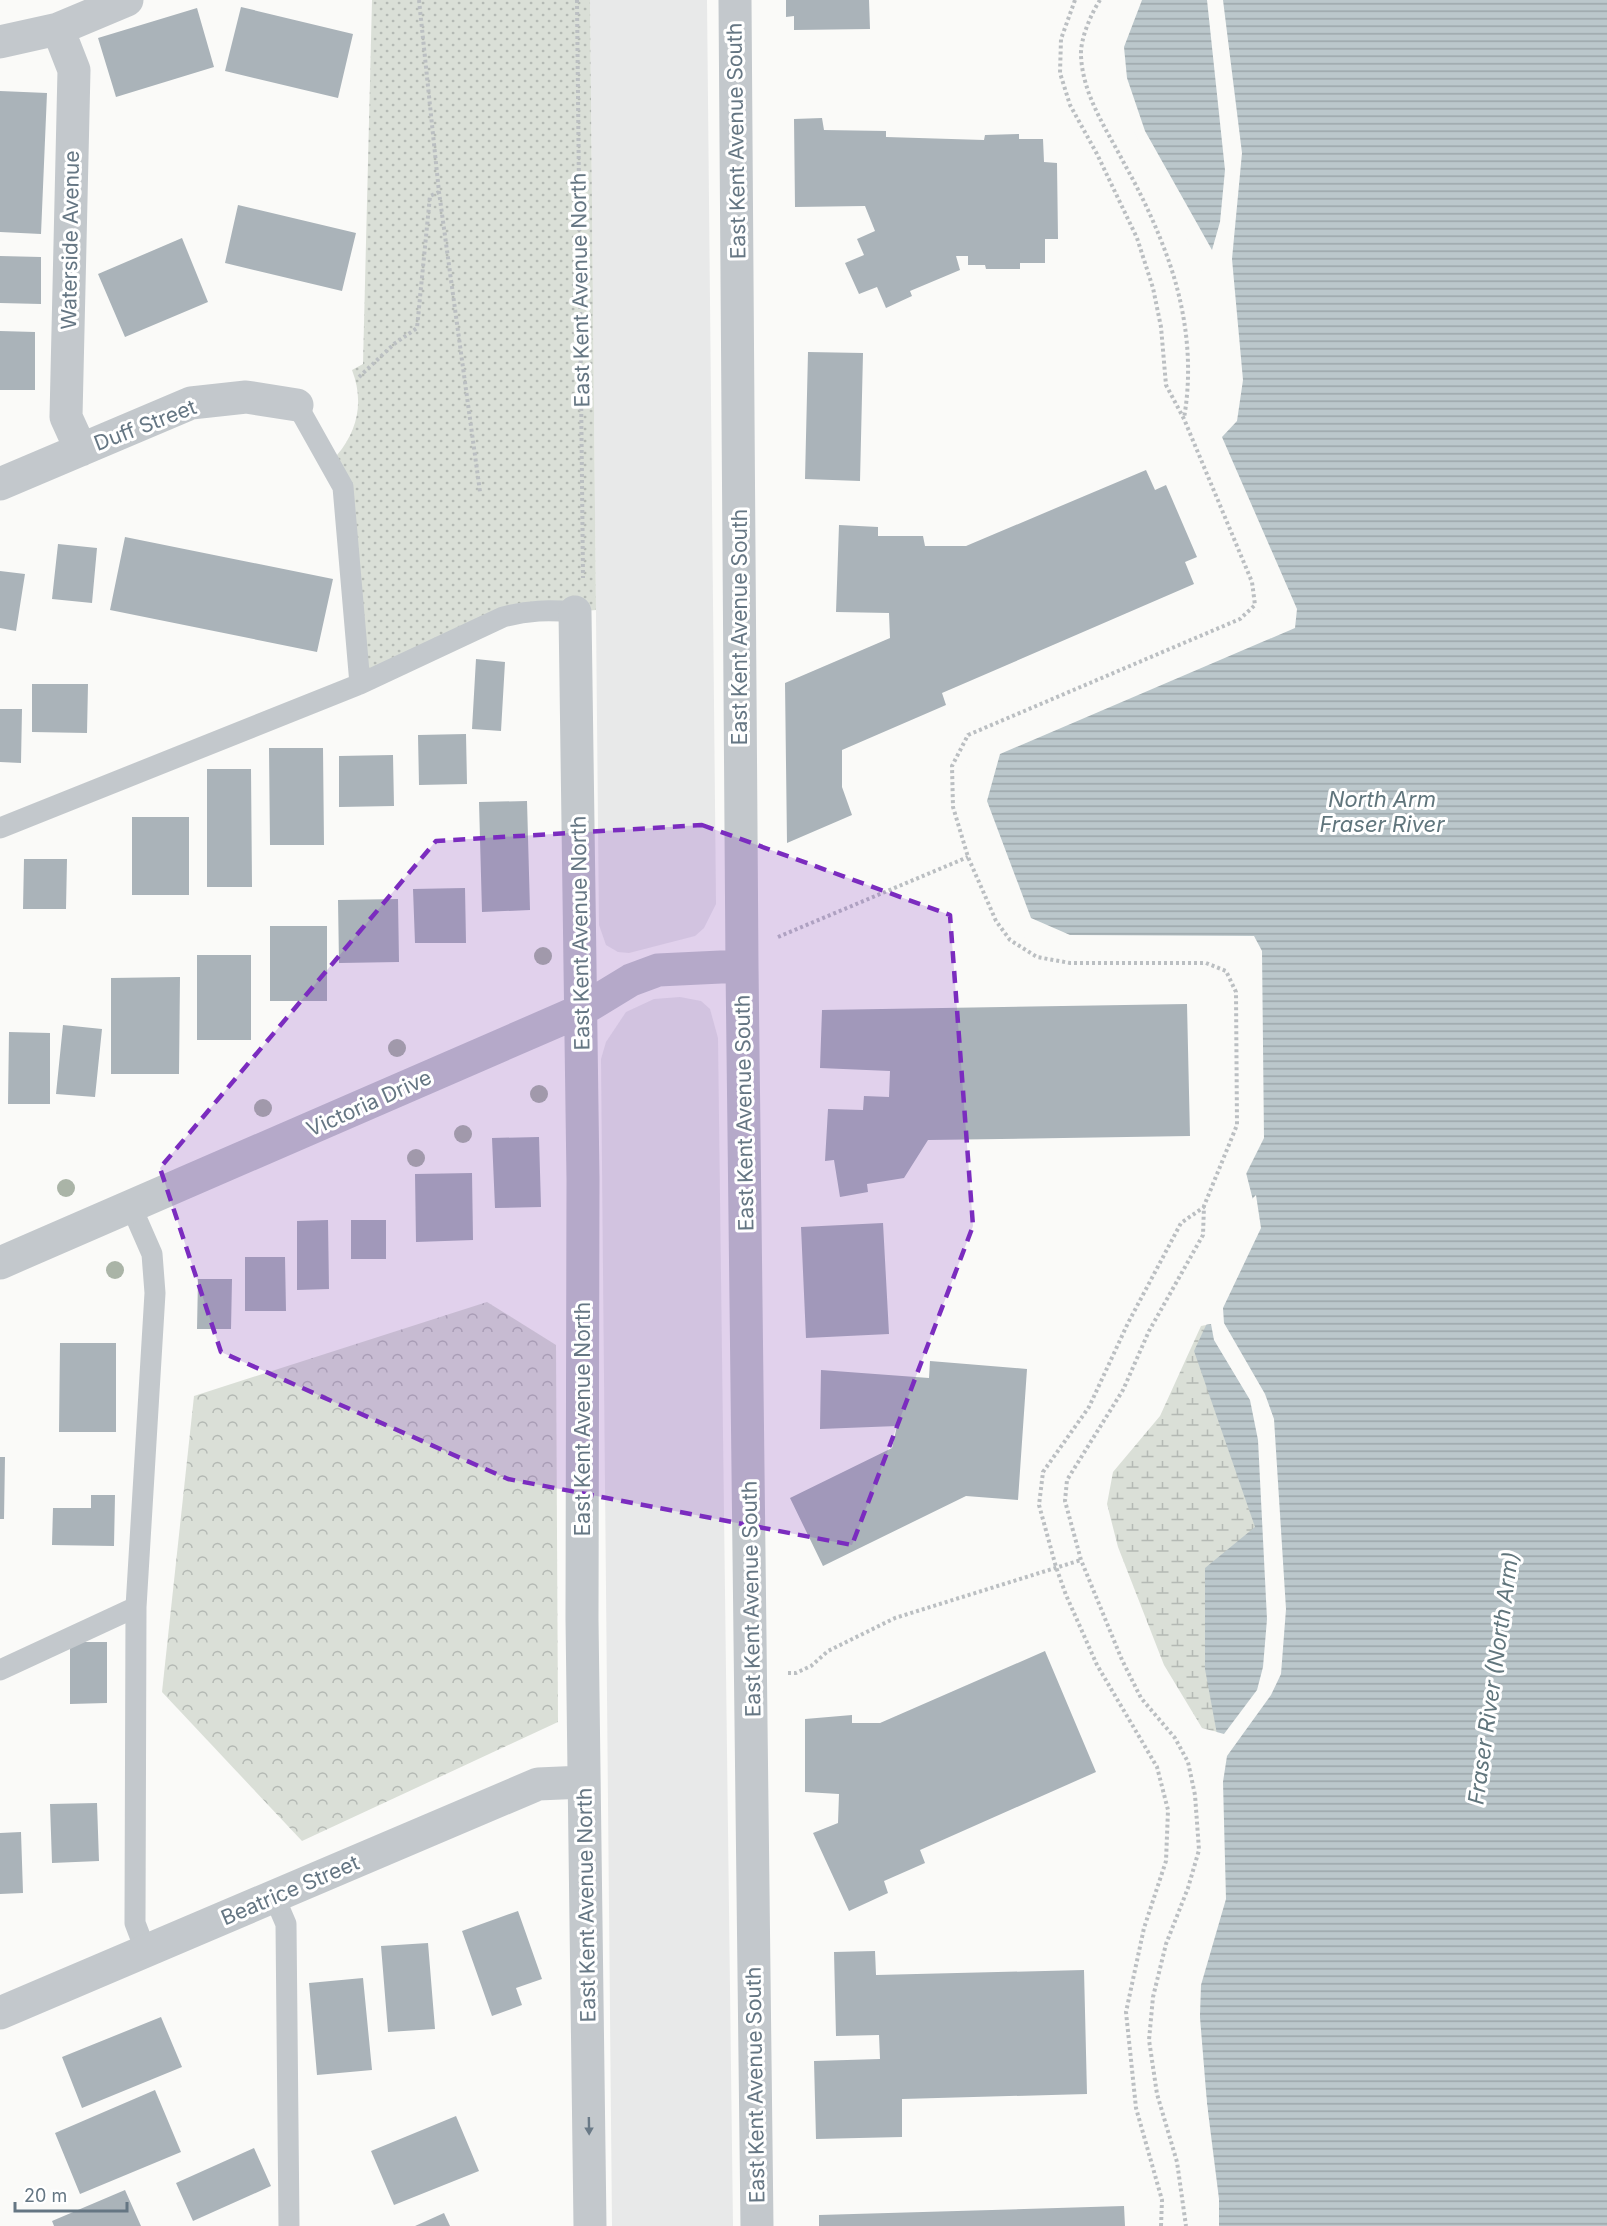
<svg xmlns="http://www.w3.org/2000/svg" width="1607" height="2226" viewBox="0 0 1607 2226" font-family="Inter,sans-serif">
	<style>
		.built { fill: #e8e9e9 }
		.forest { fill: url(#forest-crowns) }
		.wetland { fill: url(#wetland-marsh) }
		.park { fill: url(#park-dots) }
		.water { fill: url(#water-rules) }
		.pier { fill: #fafaf8 }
		.building { fill: #aab3b9 }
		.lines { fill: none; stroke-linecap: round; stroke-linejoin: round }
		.path { stroke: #bbbfc2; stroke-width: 4; stroke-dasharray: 3 3; stroke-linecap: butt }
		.service { stroke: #c3c8cc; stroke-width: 21 }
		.minor { stroke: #c3c8cc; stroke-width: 33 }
		.tree { fill: #aab4a7 }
		.oneway { fill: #6a7a87 }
		.marked { fill: #7b2cbf; fill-opacity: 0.2; stroke: #7b2cbf; stroke-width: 4.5; stroke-dasharray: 12 8; stroke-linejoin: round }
		.labels { text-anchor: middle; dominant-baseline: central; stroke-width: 6; stroke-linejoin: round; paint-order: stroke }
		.street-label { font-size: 21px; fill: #657683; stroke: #fff }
		.water-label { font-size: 22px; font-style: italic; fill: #60757c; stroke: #fff }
	</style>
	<defs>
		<pattern id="forest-crowns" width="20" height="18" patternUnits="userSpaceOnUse" patternTransform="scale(1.5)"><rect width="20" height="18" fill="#dadfd7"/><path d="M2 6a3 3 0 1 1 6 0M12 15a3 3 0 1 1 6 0" fill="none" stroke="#b4b9b4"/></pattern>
		<pattern id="wetland-marsh" width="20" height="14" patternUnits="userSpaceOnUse" patternTransform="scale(1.5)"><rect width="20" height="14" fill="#dadfd7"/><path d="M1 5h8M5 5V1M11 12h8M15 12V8" fill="none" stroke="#b4b9b4"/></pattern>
		<pattern id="park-dots" width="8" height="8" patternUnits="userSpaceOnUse" patternTransform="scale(1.5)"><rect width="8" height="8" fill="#dadfd7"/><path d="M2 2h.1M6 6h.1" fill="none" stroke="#b4b9b4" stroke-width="1.8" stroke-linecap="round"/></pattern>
		<pattern id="water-rules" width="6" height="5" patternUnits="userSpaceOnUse" patternTransform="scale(1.5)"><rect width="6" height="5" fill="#bbc7cb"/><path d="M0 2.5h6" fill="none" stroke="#9ca6aa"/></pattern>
	</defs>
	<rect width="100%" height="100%" fill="#fafaf8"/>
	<path class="built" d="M590,0H707L716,904L704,928L695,936L629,953L618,952L606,945L599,925Z
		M680,997L701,1001L710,1009L718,1038L733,2226H612L601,1059L606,1042L626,1012L654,999Z"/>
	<path class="forest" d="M487,1302L556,1345L558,1722L302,1841L162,1692L194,1396Z"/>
	<path class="wetland" d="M1211,1324L1262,1547L1224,1734L1202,1728L1164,1665L1118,1547L1107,1504L1113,1472L1160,1416L1201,1326Z"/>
	<path class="park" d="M372,0H590L596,610L575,612L547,609L360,684L337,455C358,430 364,401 352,370L363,364Z"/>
	<path class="water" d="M1133,0H1607V2226H1217L1198,1993L1223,1886L1221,1756L1205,1669V1568L1255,1527L1194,1351L1257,1216L1240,1149L1246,993L1203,951L1013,929L960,796L978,741L1263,621L1269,586L1212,452L1221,422L1223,366L1204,266L1115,65Z"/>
	<path class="pier" d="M1129,0H1142L1124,47L1127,78L1145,131L1212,250L1220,222L1225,170L1207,0H1223L1242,153L1232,259L1243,380L1237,421L1222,437L1297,609L1295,628L1000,754L987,801L1031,918L1070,935L1254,936L1262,951L1264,1138L1243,1180L1237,1149L1243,994L1202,954L1062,957L1011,931L957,796L976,738L1261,619L1266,586L1209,453L1218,427L1220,367L1201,267L1125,114L1112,65L1118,23Z
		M1256,1195L1261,1228L1223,1308L1224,1323L1265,1394L1274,1419L1286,1609L1281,1674L1271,1695L1227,1756L1223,1782L1226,1899L1201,1985L1199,2045L1195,1992L1220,1885L1218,1757L1213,1731L1224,1734L1257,1690L1263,1667L1267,1619L1258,1440L1250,1400L1214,1340L1211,1324L1204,1325L1254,1216L1250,1201Z
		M1200,2048L1219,2199V2226H1214Z"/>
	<path class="building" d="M786,0H869L870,29L794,30V16L786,17Z
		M241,7L353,34L338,98L225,71Z
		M197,8L214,67L116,97L98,38Z
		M0,91L47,93L41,234L0,232Z
		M822,118L824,130L886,131V137L984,140L985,135L1019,134V139H1043L1044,162L1057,163L1058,239H1045V263H1020V269H986L985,265H968V256H956L960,270L910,291L912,296L886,308L877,287L859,294L845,263L864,255L857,239L875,231L865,206L795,207L794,119Z
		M238,205L356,233L342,291L225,263Z
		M182,238L208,302L125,337L98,274Z
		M0,256L41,257V304L0,303Z
		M0,331L35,332V390H0Z
		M808,352L863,353L860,481L805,479Z
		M1146,470L1155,490L1166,485L1197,557L1185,562L1194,584L942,693L946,705L842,750V787L852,815L787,843L785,683L890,638L889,613L836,612L839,525L878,527V536H923L925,546H966Z
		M125,537L333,579L317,652L110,610Z
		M58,544L97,548L92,603L52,599Z
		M0,571L25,574L16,631L0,628Z
		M476,659L505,662L501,731L472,729Z
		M32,684H88L87,733L32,732Z
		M0,709H22L21,763L0,762Z
		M466,734L467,784L419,785L418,735Z
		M269,748H323L324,845H270Z
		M393,755L394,806L339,807V756Z
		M207,769H251L252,887H207Z
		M527,801L530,910L482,912L479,802Z
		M132,817H189V895H132Z
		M24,859H67L66,909H23Z
		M465,888L466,943H415L413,889Z
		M398,899L399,962L339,963L338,900Z
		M270,926H327V1001H270Z
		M197,955H251V1040H197Z
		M180,977L179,1074H111V978Z
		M1187,1004L1190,1136L928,1140L904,1178L867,1184L868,1192L840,1197L834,1160L825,1161L828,1109L863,1110L864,1096L889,1097L890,1071L820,1068L822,1010Z
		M63,1025L102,1029L95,1097L56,1094Z
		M9,1032L50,1033V1104H8Z
		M539,1137L541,1207L495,1208L492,1138Z
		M472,1173L473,1240L416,1242L415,1174Z
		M328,1220L329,1289L297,1290V1221Z
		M351,1220H386V1259H351Z
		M883,1223L889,1334L806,1338L801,1227Z
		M245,1257H285L286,1311H245Z
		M198,1279H232L231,1329H197Z
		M60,1343H116V1432H59Z
		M930,1361L1027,1369L1018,1500L966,1496L823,1566L790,1498L892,1448L897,1426L820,1429L821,1370L929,1378Z
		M0,1457H5L4,1519H0Z
		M91,1495H115L114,1546L52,1545L53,1508H91Z
		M70,1642H107V1703L70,1704Z
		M1045,1651L1096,1772L920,1850L925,1863L884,1881L888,1893L849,1911L813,1833L838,1823L839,1794L805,1792V1719L852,1715V1723H880Z
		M97,1803L99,1861L52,1863L50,1804Z
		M21,1832L23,1893L0,1894V1833Z
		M518,1911L542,1979L516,1988L522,2005L492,2016L462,1931Z
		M428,1943L435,2029L388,2032L381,1946Z
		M875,1951L876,1975L1084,1970L1087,2094L902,2099V2137L816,2139L814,2061L880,2059L879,2035L836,2036L834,1952Z
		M363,1978L372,2070L317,2075L309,1983Z
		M161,2017L182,2067L82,2108L62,2057Z
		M155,2090L181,2152L80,2194L55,2133Z
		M456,2116L479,2171L394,2205L371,2151Z
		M254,2148L271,2186L193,2221L176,2183Z
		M125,2190L141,2226H54L52,2221Z
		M1124,2206L1125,2226H819V2215Z
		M444,2213L450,2226H415Z"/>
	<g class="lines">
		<path class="path" d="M419,0L439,192L480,492
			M577,0L583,578
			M1075,0L1061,39L1060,73L1070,105L1097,154L1137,238L1153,288L1161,327L1166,385L1184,419L1252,582L1255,605L1240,619L968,735L952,766L953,807L968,857L996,921L1010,940L1037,957L1070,963H1206L1226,971L1236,992L1237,1125L1204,1206L1203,1235L1149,1331L1123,1390L1067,1480L1065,1501L1081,1560L1122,1660L1141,1698L1175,1738L1188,1762L1195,1795L1199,1850L1188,1888L1166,1944L1153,1997L1149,2040L1157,2094L1177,2162L1186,2226
			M1100,0C1091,14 1080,39 1081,56C1083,96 1107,130 1125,165C1140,192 1153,219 1164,248C1185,302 1194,361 1184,418
			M359,377L394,344L417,328L430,196L439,192
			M778,937L968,857
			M788,1673H796L811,1666L828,1651L895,1618L1081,1560
			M1161,2226L1162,2200L1136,2108L1126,2012L1144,1928L1166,1861L1168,1810L1157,1767L1097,1665L1066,1595L1056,1567L1039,1505L1043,1472L1089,1407L1128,1323L1181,1223L1204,1207"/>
		<path class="service" d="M297,405L343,487L360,684L503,617C528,610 549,610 575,612
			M0,828L360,684
			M131,1206L152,1254L155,1293L136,1607L135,1923L146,1952
			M0,1670L136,1607
			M274,1896L286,1924L289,2226"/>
		<path class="minor" d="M735,0L742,966L757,2226
			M58,29L74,70L66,417L81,450
			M0,42L58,29L127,0
			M0,484L191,403L246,397L297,405
			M575,612L583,1179L582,1619L590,2226
			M0,1263L580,1011L631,980L658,970L742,966
			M0,2013L538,1784L584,1782"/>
	</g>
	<g class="tree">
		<circle cx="543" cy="956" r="9"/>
		<circle cx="397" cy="1048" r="9"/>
		<circle cx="539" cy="1094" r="9"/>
		<circle cx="263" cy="1108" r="9"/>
		<circle cx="463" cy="1134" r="9"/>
		<circle cx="416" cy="1158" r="9"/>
		<circle cx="66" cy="1188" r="9"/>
		<circle cx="115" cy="1270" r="9"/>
	</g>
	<defs><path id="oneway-solid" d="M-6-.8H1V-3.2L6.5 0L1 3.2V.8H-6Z" transform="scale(1.5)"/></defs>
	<use class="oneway" href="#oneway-solid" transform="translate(589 2126) rotate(89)"/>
	<path class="marked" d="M702,825L950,915L973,1226L852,1545L508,1479L221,1352L160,1168L436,841Z"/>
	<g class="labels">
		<g class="street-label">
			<text transform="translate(736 141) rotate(-91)">East Kent Avenue South</text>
			<text transform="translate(70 240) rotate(-89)">Waterside Avenue</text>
			<text transform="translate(580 290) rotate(-91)">East Kent Avenue North</text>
			<text transform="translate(145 425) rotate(-21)">Duff Street</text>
			<text transform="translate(739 627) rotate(-90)">East Kent Avenue South</text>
			<text transform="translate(580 933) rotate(-91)">East Kent Avenue North</text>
			<text transform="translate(369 1103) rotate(-24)">Victoria Drive</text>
			<text transform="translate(744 1113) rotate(-91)">East Kent Avenue South</text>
			<text transform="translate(582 1419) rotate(-90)">East Kent Avenue North</text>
			<text transform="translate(751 1599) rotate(-91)">East Kent Avenue South</text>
			<text transform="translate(290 1890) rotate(-23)">Beatrice Street</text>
			<text transform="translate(586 1905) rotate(-91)">East Kent Avenue North</text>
			<text transform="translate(755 2085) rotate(-91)">East Kent Avenue South</text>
		</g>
		<g class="water-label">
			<text x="1382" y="799">North Arm<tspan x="1382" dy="25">Fraser River</tspan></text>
			<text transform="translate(1493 1678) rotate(-82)">Fraser River (North Arm)</text>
		</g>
	</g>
	<path d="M15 2202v9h112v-9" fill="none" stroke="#657683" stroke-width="3"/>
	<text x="24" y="2202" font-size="18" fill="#657683" stroke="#ffffff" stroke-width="4.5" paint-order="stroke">20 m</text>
</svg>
